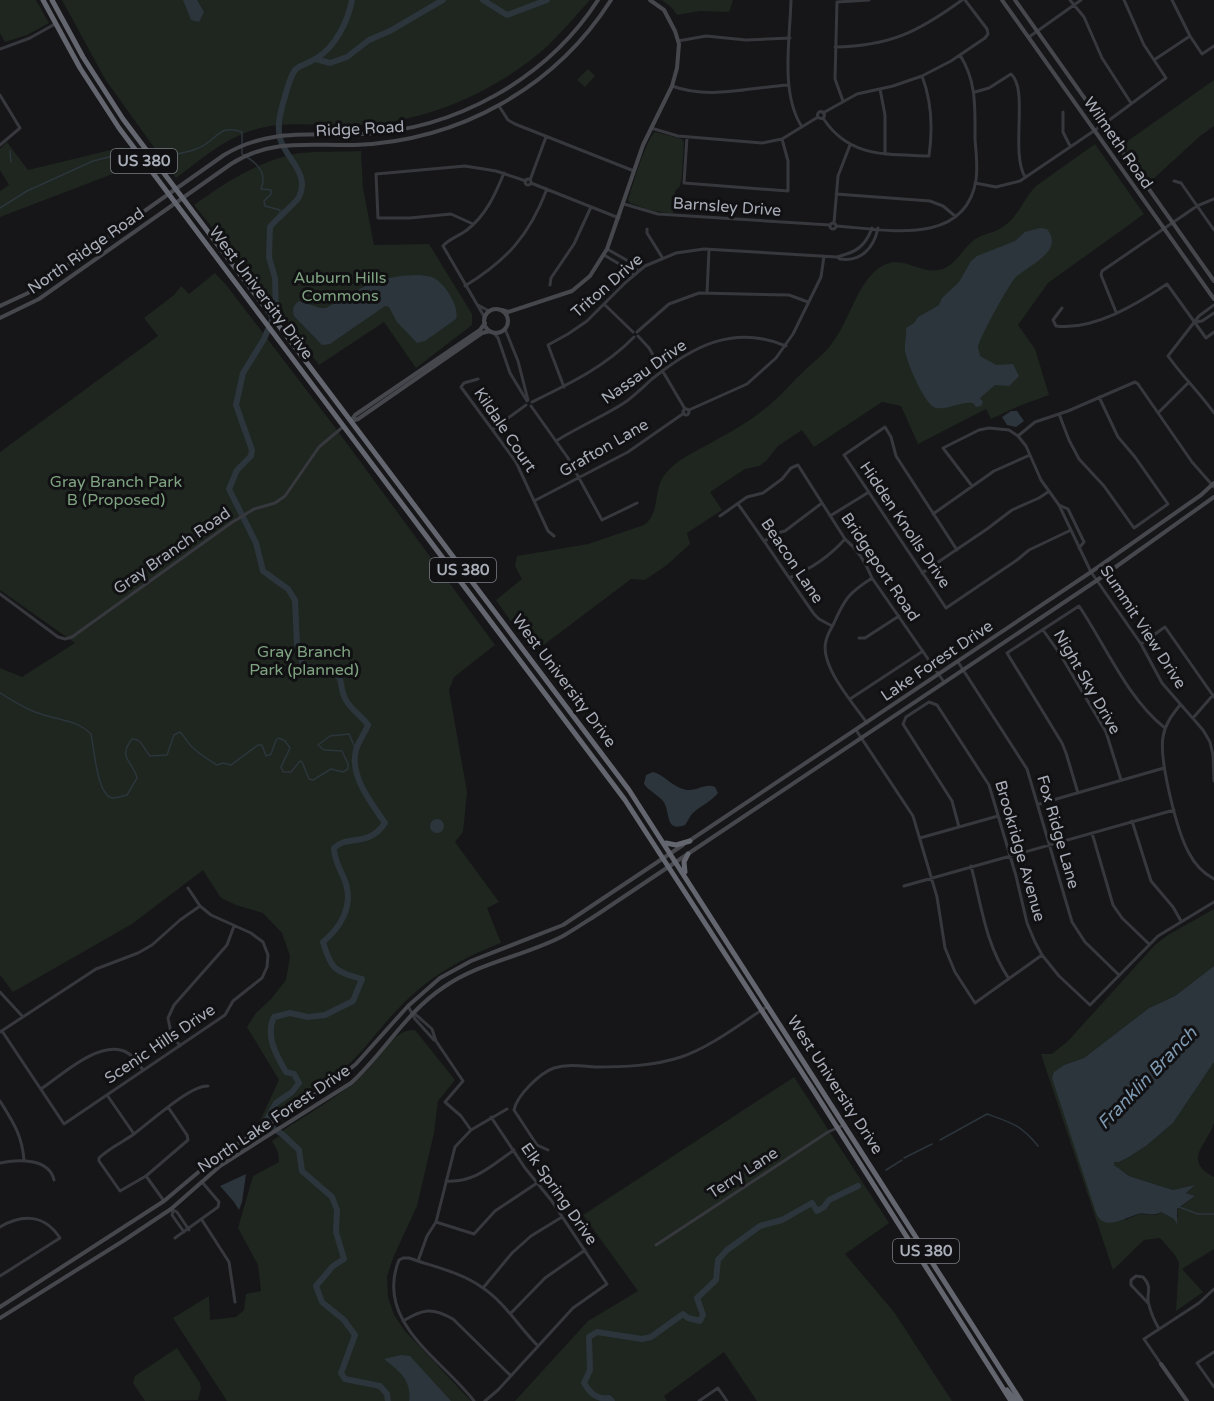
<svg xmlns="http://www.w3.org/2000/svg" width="1214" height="1401" viewBox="0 0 1214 1401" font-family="'Varela Round',sans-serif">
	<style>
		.green { fill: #1e261f }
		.water { fill: #2c353c }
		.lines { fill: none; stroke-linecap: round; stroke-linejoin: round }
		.stream { stroke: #2c353c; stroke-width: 1.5 }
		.river { stroke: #2c353c; stroke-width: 6 }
		.street { stroke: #37383d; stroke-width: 3 }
		.secondary { stroke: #45474d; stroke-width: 4 }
		.highway { stroke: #63666e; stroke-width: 5 }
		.labels { text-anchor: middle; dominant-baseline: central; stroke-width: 6; stroke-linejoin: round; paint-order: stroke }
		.shield { fill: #111113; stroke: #7b7e86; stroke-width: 1.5 }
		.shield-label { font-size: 15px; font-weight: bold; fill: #a8adb8 }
		.street-label { font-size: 16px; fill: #a8adb8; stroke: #111113 }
		.park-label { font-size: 16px; fill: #7fa381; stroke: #111113 }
		.water-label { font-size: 18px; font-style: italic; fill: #7f9bb3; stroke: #111113 }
	</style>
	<rect width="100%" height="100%" fill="#161618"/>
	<path class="green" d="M0,0H36L49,23L27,35L5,42L0,33Z
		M62,0H590C575,16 560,35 543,50C506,82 457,107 409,118C394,122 375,124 359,125C323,127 285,119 250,131C223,140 199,161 176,178L105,79Z
		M662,0H733L729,12L700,11L677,15L672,8Z
		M588,69L595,76L585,87L577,80Z
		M1214,80V126L1200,136L1149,183L1122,145Z
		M655,132L682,139L684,142L682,175L680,186L675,191L673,214L650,210L630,203L628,200C632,187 646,139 655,132Z
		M7,142L28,170L123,147L120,163L123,170L0,217V191L9,185L0,170V149Z
		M1095,144L1144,214L1048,283L1018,325L1035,349L1049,395L1019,406L991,419L986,409L918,444L901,406L882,402L814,447L802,430L778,446L766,461L759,466L745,469L710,492L722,510L687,533L690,544L667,565L645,580L631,579L533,653L496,600L522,579L515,566L517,556L588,544L644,525C662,511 652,488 666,473C677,460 692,453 707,445C731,432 755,419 775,400C785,391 794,380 804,371C813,362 826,353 833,342C849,320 855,291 874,272C898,249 917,274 939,270C956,267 963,246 977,238C990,231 996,234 1009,222C1020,212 1025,197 1036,186Z
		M361,151L363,188L374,245L429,244L472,314V325L416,368L384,322L319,365L267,295L194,205C226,182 261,159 301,153C320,151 341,152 361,151Z
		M215,273L227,286L337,430L495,645L454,677L449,690L467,792L463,832L455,842L499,902L487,908L501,943C460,959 428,977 397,1010C381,1026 368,1046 351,1062C325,1086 289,1104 259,1123L279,1080L247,1027L256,1013L271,999L286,980L290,956L282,933L263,913L236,905L221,898L203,870L132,924L13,992L0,975V668L22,677L75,643L0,590V452L158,336L144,318L174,295L181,286L189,294Z
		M1214,909V966L1175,996L1149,1008L1084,1058L1064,1065L1125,1220L1139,1214L1157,1215L1161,1212L1174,1219L1178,1217L1177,1210L1195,1196L1186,1193L1194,1186L1173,1190L1129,1176C1124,1171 1118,1170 1114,1165V1162H1119L1129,1157L1146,1146L1173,1123L1214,1062C1214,1075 1214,1112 1214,1123C1208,1144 1181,1160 1214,1177V1249L1182,1269L1203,1292L1176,1311L1179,1263L1175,1255L1160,1238L1144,1240L1113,1270L1041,1054H1052L1068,1041L1155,945L1168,935Z
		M412,1030H415L455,1080L438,1101L434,1133L417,1206L393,1258L387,1277L388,1297L394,1315L405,1331L471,1401H227L173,1318L209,1296L210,1320L236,1317L244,1310L246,1294L261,1291L258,1265L238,1228L253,1176L279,1162L278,1152L272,1141L281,1135L279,1133C309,1113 343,1095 368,1069C380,1056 394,1031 412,1030Z
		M794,1077L889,1223L845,1254L894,1312L952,1401H757L724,1352L664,1396L667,1401H515L588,1321L638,1291L583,1215Z
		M177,1348L200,1383L201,1388L198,1400L145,1401L133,1383L135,1376Z"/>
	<path class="water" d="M183,0H197L204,12L199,22L191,20Z
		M1040,228L1047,229C1065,251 1029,265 1016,277C1010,282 979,339 978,347C978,350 980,353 980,356L996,365L1013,364L1019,376L1009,386L995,385L980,398L983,402L981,406L976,407L973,403C961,401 949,410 936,408C925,406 907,363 905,351C904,344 907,336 906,328L914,323L918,317L939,305L942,298L959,282L971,261L977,256L1015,241L1025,232Z
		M419,275C424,276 430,276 434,278C445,284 460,307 456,319L425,341L417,343L397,322L389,307L385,306L330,344L322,345L294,316C292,308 293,306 299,301L320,308H326C364,287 375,276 419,275Z
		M1011,411H1017L1024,421L1016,427L1007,425L1002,417Z
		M653,772C665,775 673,788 687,790C698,791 705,783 715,787L718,793C713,800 701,806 694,812C690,815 688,821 685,825C664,833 671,811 663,801C657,794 649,791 644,784L646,775Z
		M430 826a7 7 0 1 1 14 0a7 7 0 1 1-14 0Z
		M1214,966V1062L1173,1123L1146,1146L1129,1157L1119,1162H1114V1165L1129,1176L1173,1190L1195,1185L1186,1193L1195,1196L1177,1209V1224L1174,1219L1161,1212C1154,1217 1146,1212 1138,1214C1125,1218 1103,1232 1096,1213L1052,1078L1054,1072L1064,1065L1084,1058L1149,1008L1175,996Z
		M246,1174L242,1202L239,1210L234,1202L220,1186Z
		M401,1355L410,1356L451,1401H409C412,1380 399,1371 384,1359Z"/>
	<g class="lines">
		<path class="stream" d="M10,151L11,162
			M157,156C170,155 184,154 196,149C218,142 216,123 242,132V154C256,162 268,172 261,189L271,190V194L264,201L265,206L280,210V215
			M0,208L27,191L93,161L129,152
			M0,693C12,700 25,709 38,713C56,720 76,719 91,734C94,747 97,797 113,798C117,798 123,796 127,795L137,778C133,761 117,758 132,739C142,738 144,750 150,756L167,755L174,735L180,732C185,737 188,743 192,747C199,754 209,760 217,765L223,763L231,765L258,745H262L266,756L271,754L276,740L279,738L285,741L290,748L281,767L283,772H291L300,761L302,762L309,779L313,780L331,769L343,772L348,769V764L342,751L324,750L318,745L330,736L349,734L356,750
			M940,1140L987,1114C1012,1123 1021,1125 1038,1146
			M904,1158L932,1144
			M886,1170L902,1160
			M1179,1207L1198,1214H1214"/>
		<path class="river" d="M352,0C348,21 336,46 317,58C297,70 296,61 287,89C283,104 276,122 280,138C284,157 311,173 299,197C296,203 276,219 270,227L269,257L275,278L276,311L264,339L243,373L236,405L252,450L251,456L237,470L229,489L256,543L263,571L288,589L295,600L297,644L302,662L309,667L335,670C344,680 339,689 346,700C351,710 362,716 368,725C365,733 358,742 356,750C349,776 372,804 385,823C368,848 348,834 334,848C334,862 342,871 346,884C353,907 340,928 323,942C331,970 335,971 362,979L353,1001L325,1015L308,1017L290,1013L274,1017C265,1035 276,1055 286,1072L294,1074L299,1083L292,1092L276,1103L267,1119L271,1127L282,1134L299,1150L302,1171L332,1197L337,1210L336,1232L344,1259L333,1266L316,1286L322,1302L344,1320L355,1335L341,1373L345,1379L380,1386L387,1394L388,1401
			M483,0L507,15L547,0
			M316,59L330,63L347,57L369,40L390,31L443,0
			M612,1401L609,1398C597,1400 590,1393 584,1383L590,1370L589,1337L597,1332L642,1339L651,1337L683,1314L688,1318L700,1321L703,1315L697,1298L716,1280L718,1260L727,1250L760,1226L782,1220L812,1203L817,1211L824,1207L829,1200L858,1186"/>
		<path class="street" d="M791,0C790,40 780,93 802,127
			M1070,0L1084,17L1102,58L1131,103
			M1172,0L1190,36L1202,54L1214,46
			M1029,37L1081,0
			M678,41L706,36L746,40L790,38
			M835,47C890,46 918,32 962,0
			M0,49L30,38L55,24
			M1154,60L1190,36
			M672,86C710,100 750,87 789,85
			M880,89L885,115V154
			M975,92L989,88L1011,74C1029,90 1010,151 1025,177
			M0,95L20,128L0,145
			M843,101L835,79L837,2L869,0
			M499,106L508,120L515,124L634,171
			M817.5 115a3.5 3.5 0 1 1 7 0a3.5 3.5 0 1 1-7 0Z
			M1063,112V132L1070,146
			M823,113L857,94L893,86L922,76L951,61L985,38L988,34L987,29L965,0
			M823,118C849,158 886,154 929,156C933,128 932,102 922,76
			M651,128L678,136L762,143L782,139L818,117
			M687,137L684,183L788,191V161L782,139
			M525 182a3 3 0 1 1 6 0a3 3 0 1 1-6 0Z
			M530,180L546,137
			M1174,181L1181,183L1214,230
			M531,183L619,218
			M975,183L996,187L1020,181L1104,124L1166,78L1144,45L1124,0
			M836,194L930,201L943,206L955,216
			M624,204L658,214L830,225
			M830 226a3 3 0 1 1 6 0a3 3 0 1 1-6 0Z
			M834,223L838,176L850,145
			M473,224L451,214L410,218H378L376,174L465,166L496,171L526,181
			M836,226C884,229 965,248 976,180C978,167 976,152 975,139C975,109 977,82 960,55
			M872,228C865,247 856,252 837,257L840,259C861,262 874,248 878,228
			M647,229V233L662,257
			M607,249L630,262L638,271
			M604,255L626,268L633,275
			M550,285L551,278L574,244L591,207
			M465,286C507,260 529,236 547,189
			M707,293L709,250
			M478,305L489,311
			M605,305L633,332
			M1214,305L1199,316L1168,356C1182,376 1200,393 1214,413
			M1062,308L1053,320L1056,326C1093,331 1137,304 1167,284L1206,338L1214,332
			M1116,312L1101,275L1102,271L1197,206L1214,199
			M485,318L443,246C449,239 459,236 467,230C486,215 495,195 504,173
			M1195,322L1202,321L1214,313
			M505,329L518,361L528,400
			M637,332L669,304L699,293L789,295L808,302
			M494,333L498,338L510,373L527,401
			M638,336L649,348L685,409
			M478,379L464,383L461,387L516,462L548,531L554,536
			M564,387L548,345L568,334L587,321L626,282L645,266L676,253L704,249L837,257
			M532,402C569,384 605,367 634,337
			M531,406L568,458L602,520L637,503
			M683 412a3 3 0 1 1 6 0a3 3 0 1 1-6 0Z
			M689,410L747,384L776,358L793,334L821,277L824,256
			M1158,413L1188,383
			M1059,414L1069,440L1079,459L1104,486L1134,528L1168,504L1135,457L1118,437L1099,397
			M493,429L526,405
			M1018,436L1035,422L1068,411L1135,382L1138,384L1192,462L1214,487
			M556,441C578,427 602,417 624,403C634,396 643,387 652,379C693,346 734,324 786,346
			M972,486L943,448L979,430L989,428L1009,430L1018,436L1026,446L1041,480L1059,505L1091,572L1141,644L1162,683L1203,730L1210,742L1213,755L1214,781
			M534,501L628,452L684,413
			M738,504C764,540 788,577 814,614L819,619L832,626
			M1059,505L1068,509L1084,542L1079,548
			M933,514L994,471L1030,455
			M720,516L747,497L763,493L782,479L791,468L798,465L845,539C857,549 866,563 872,578L944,682
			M830,516L869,492
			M765,541L773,534L785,531L822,503
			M957,550L896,456L891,437L885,427L844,455L946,608L1017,560L1029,550L1071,530
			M922,573L987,529L1012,510L1039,498L1048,492
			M789,578C811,569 829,557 845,539
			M0,594L58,637L65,639L72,637L231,523L254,509L275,503L285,496L319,447L344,426
			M1043,630L1060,654L1106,732L1121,780
			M859,638H865L899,616
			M1141,644L1165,627L1214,697
			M958,662L1027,769L1072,922L1085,942L1119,975
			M850,699L923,651
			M1180,705C1172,715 1165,724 1163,737C1159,760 1177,832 1189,853C1195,865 1203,873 1214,879
			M1193,718L1213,695
			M867,723C853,703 819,665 826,641C827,635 831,629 834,623C845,598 849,593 872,578
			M856,730L913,816L937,897L945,948L955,972L975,1003L1042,955
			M1078,793L1066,753L1062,743L1007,653L1079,606C1106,646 1127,698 1165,728
			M1039,804L1164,768
			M1132,821L1151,881L1173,907L1181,921
			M959,827L952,801L903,724L906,717L929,702L937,705L989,785L1016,876L1027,923L1035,942L1042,955L1059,976L1090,1005L1158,936L1214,902
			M1092,833L1113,905L1122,918L1149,944
			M920,838L998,816
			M971,866C982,907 985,943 1009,979
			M904,886L1174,810
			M0,992L23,1017
			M408,1006L415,1019L434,1040
			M414,1013L432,1029L436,1041L463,1081L445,1102L461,1116L471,1130
			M2,1031L64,1124L225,1015L233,1001L262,978L267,967L268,955L263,942L251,933L211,915L200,906L188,888
			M0,1032L96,969L138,953L152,945L180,920L200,906
			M180,1046L171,1033L168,1018L174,1005L227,945L234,926
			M41,1089C62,1075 98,1041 124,1051C132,1054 138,1063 143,1070
			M107,1095L134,1134
			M0,1101C13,1122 22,1135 24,1160
			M168,1107L187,1135L188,1140L146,1176L120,1191L99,1161V1158C109,1148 123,1142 134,1134C149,1123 190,1085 208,1086
			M548,1150L537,1145L514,1110C517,1095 540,1073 554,1068C567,1064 581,1066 595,1067C623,1067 654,1066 681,1057C711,1047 741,1023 768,1006
			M0,1163C18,1159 49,1158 54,1180
			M146,1176L164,1201
			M446,1181C474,1183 491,1166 514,1150
			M171,1209L177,1212L189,1230
			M173,1211L172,1215L184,1232
			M202,1220L229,1262L235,1302
			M436,1222L474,1234L495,1211L537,1183
			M0,1227C23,1213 45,1215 60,1238L0,1276
			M175,1238L218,1207L219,1202L202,1182
			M656,1245L828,1132L844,1125
			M418,1261L427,1236L436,1222L455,1147L471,1130L507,1109
			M483,1288L512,1253L531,1236L562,1217
			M1148,1303L1131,1285V1280L1136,1276L1143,1277C1154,1289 1145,1293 1149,1305C1151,1313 1155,1322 1159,1329
			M511,1313L545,1278L585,1250
			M403,1321C423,1309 432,1307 453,1319L511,1376
			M1214,1352L1197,1363L1214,1387
			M1161,1364L1144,1339L1199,1303L1214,1289
			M474,1401C442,1359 374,1322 399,1260L403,1258H409C434,1267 461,1272 483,1288C505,1303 519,1327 538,1346
			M485,1401L498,1390L573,1308L607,1284L551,1200L525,1168L491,1117
			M699,1401L718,1388L727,1401"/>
		<path class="secondary" d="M1002,0L1214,299
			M1015,0L1214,281
			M0,306L28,293L224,155C268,128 312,136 361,134C455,130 547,79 598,0
			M484 321a12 12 0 1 1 24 0a12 12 0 1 1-24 0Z
			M502,310L508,312L572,291L590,276L607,249L643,145L672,86L677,68L679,44L675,31L664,10L650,0
			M0,318L39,299L231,164C272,138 309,146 355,145C459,141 555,88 611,0
			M351,421L355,415L480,330L485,323
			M351,421L358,419L482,333L490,331
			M689,841L1091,572L1201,495L1214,483
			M0,1307L164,1201L214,1159L331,1084L356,1064L408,1006L440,978L471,961L563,925L683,845
			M0,1318L123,1241L171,1209L220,1166L351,1083C384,1053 406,1012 444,987C480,962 525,956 563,936C575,929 587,921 598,914L1096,581L1214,497
			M1161,1364L1187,1401"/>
		<path class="highway" d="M43,0L80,68L119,128L625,800L814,1091L1011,1401
			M52,0L83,57L123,119L629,790L1021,1401
			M666,843L676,845L690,841
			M685,872L684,862L688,854
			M1007,1390L1016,1401"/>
	</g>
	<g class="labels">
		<g class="shield">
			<rect x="111" y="149" width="66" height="24" rx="4.5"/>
			<rect x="430" y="558" width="66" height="24" rx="4.5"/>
			<rect x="893" y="1239" width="66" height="24" rx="4.5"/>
		</g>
		<g class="shield-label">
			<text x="144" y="161">US 380</text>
			<text x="463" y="570">US 380</text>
			<text x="926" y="1251">US 380</text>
		</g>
		<g class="street-label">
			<text transform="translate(360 129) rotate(-3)">Ridge Road</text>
			<text transform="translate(1118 143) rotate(55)">Wilmeth Road</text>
			<text transform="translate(727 207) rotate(4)">Barnsley Drive</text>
			<text transform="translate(86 251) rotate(-35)">North Ridge Road</text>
			<text transform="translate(607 286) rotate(-41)">Triton Drive</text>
			<text transform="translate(261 293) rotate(53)">West University Drive</text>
			<text transform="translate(644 372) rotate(-35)">Nassau Drive</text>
			<text transform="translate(505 430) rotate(56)">Kildale Court</text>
			<text transform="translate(604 448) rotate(-30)">Grafton Lane</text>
			<text transform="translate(905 525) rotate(56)">Hidden Knolls Drive</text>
			<text transform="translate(172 551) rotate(-35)">Gray Branch Road</text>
			<text transform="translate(792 561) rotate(56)">Beacon Lane</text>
			<text transform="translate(880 567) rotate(56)">Bridgeport Road</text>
			<text transform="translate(1143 627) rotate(57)">Summit View Drive</text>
			<text transform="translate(937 661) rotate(-34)">Lake Forest Drive</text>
			<text transform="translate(564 681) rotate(53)">West University Drive</text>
			<text transform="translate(1087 682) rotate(60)">Night Sky Drive</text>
			<text transform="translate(1058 832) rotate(74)">Fox Ridge Lane</text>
			<text transform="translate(1020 851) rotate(74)">Brookridge Avenue</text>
			<text transform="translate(160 1044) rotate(-34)">Scenic Hills Drive</text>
			<text transform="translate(835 1085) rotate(57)">West University Drive</text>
			<text transform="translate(274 1119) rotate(-34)">North Lake Forest Drive</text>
			<text transform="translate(743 1173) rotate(-33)">Terry Lane</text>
			<text transform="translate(559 1194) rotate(55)">Elk Spring Drive</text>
		</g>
		<g class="park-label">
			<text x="340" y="278">Auburn Hills<tspan x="340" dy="18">Commons</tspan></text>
			<text x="116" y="482">Gray Branch Park<tspan x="116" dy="18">B (Proposed)</tspan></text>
			<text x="304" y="652">Gray Branch<tspan x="304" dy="18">Park (planned)</tspan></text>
		</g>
		<g class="water-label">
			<text transform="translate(1147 1078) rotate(-46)">Franklin Branch</text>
		</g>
	</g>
</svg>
